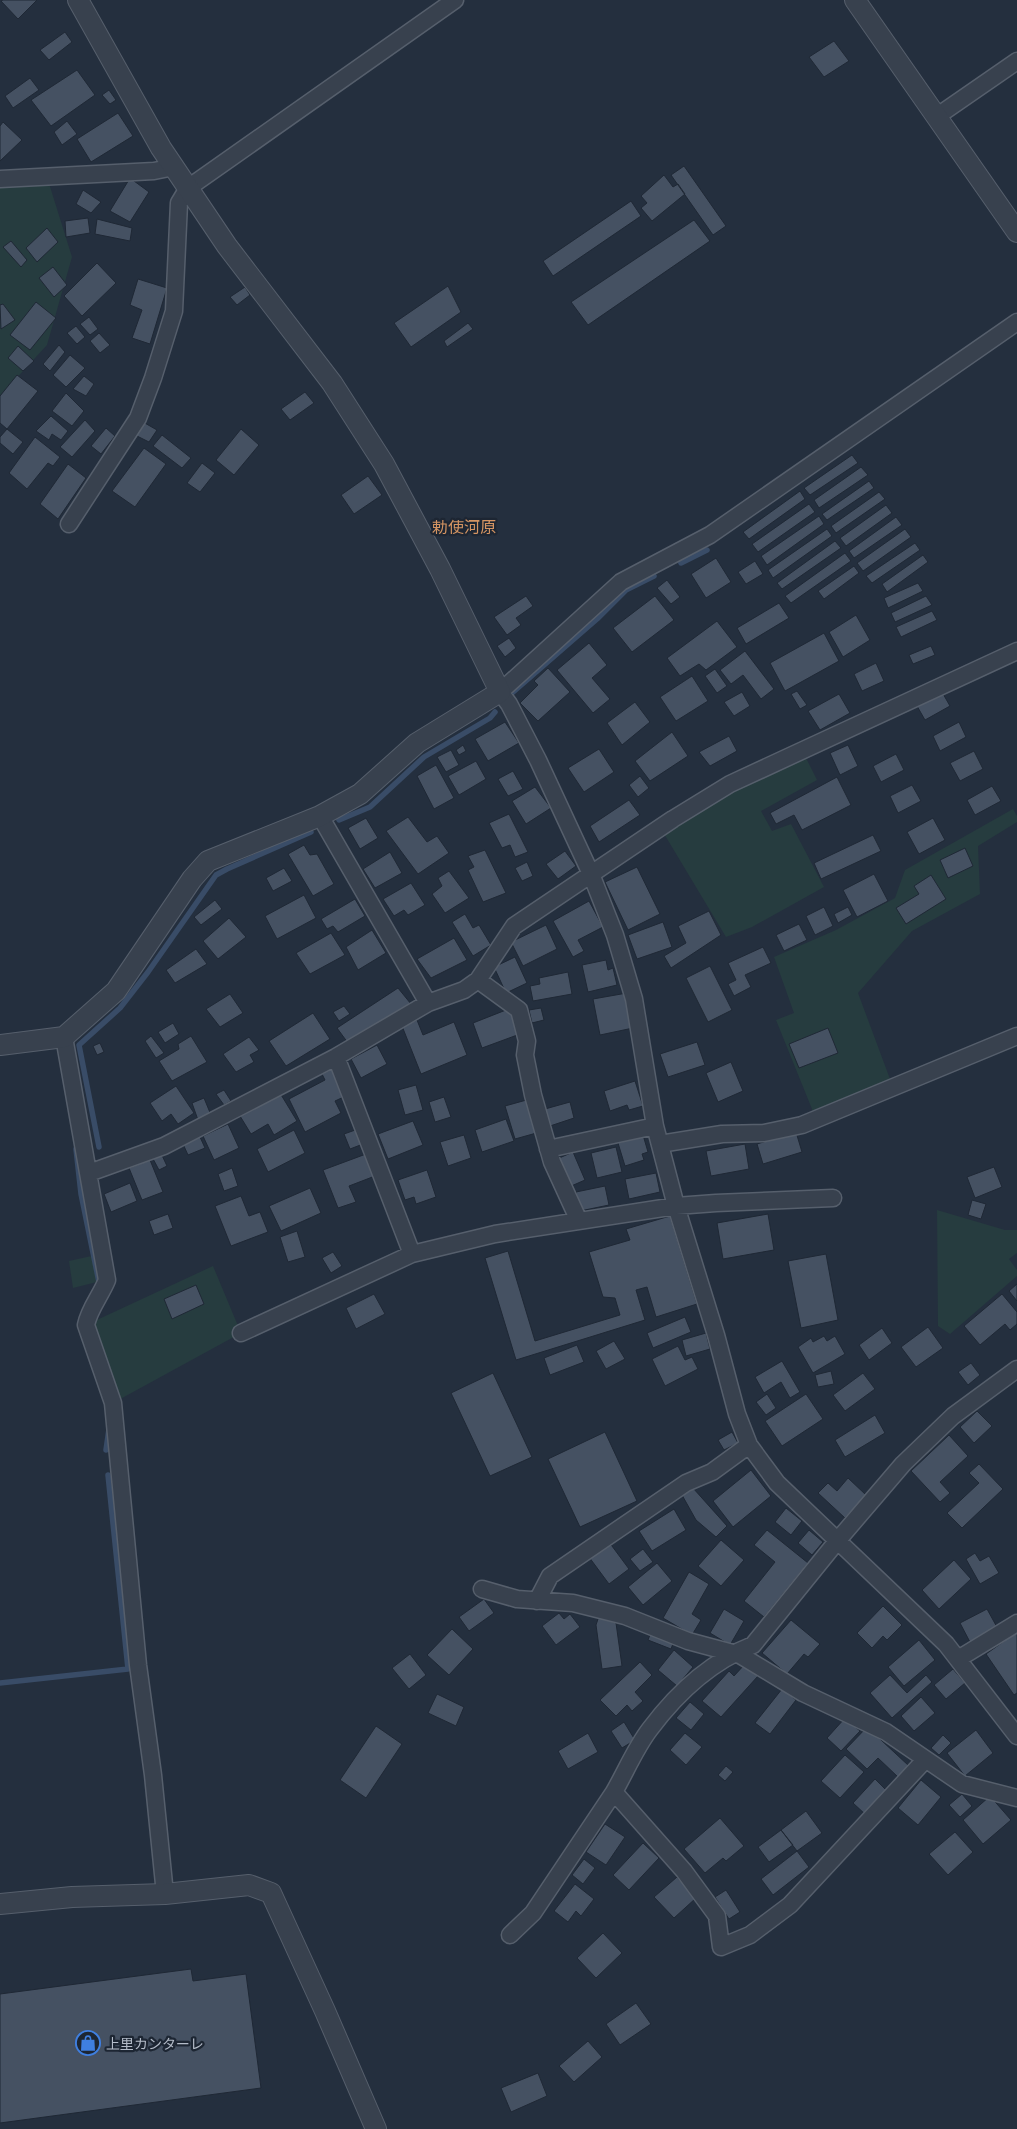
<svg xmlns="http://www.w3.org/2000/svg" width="1017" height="2129" viewBox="0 0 1017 2129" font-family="'Titillium Web','Noto Sans JP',sans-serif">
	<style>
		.green { fill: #263c3f }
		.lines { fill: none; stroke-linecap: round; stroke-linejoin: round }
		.stream { stroke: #394c67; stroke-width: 5.5 }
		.building { fill: #455162; stroke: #1f2835 }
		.minor-casing { stroke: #565f6c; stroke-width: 19 }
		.tertiary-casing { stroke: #565f6c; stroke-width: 22 }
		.minor { stroke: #38414e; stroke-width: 16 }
		.tertiary { stroke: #38414e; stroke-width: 20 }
		.labels { text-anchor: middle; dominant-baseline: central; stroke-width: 4.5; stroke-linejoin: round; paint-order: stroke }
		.poi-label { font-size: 14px; fill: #b4bcc9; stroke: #1d2633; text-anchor: start }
		.quarter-label { font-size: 16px; fill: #d59563; stroke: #1d2633 }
	</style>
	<rect width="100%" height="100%" fill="#242f3e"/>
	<path class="green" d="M47,177L72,257L47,345L0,396V179Z
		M802,750L817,780L761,811L772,831L791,824L824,887L752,927L726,937L660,827Z
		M1013,809L1017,816V822L978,846L980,894L912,931L858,993L893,1087L816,1119L776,1020L794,1013L774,957L836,930L895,898L905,870Z
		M937,1210L1005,1230H1017V1253L1009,1259L1017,1270V1276L950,1334L938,1326Z
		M96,1255L101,1281L73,1288L69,1261Z
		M213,1266L241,1333L113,1403L86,1325Z"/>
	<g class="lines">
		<path class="stream" d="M681,563L707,550
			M512,693L597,619L626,590L654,576
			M339,820L370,807L424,757L490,718L495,712
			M99,1147L79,1045L120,1008L148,972L216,875L227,869L311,832
			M76,1149L81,1194L100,1287
			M106,1450L109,1429
			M0,1683L128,1669L108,1475"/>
	</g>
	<path class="building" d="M3,0H37L18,19L1,1Z
		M65,32L72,42L49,60L40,50Z
		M834,41L849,61L824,77L809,57Z
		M77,70L95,95L51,126L31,100Z
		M30,78L39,90L13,108L5,96Z
		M109,90L116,100L110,104L102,95Z
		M118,113L133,136L91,162L77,139Z
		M67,121L77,134L62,145L54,132Z
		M3,122L22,140L0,161V126Z
		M684,166L726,226L713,235L671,175Z
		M664,175L673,187L678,184L685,194L652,221L641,208L647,203L641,196Z
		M130,178L149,192L130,222L110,211Z
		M83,190L101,202L91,213L76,204Z
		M631,201L641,216L553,276L543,261Z
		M88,218L90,233L66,237L65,221Z
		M97,219L132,228L130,241L95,234Z
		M694,220L710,241L588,325L571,302Z
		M47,228L58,242L37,262L26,248Z
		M11,241L27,260L21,267L3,247Z
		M97,263L116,283L82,316L64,296Z
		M53,267L67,285L54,297L39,278Z
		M138,279L167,288L150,344L132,338L142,310L130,305Z
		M448,286L461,312L411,347L394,323Z
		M245,287L250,295L237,305L230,297Z
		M36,302L56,318L30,350L10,335Z
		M3,304L15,320L1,329L0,305Z
		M89,317L98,329L90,335L80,324Z
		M468,323L473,329L447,347L444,341Z
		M76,326L85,337L77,344L67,333Z
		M99,333L110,345L100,353L90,341Z
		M59,345L65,352L50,371L43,364Z
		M18,346L34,361L23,371L8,358Z
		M70,355L85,368L66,387L53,375Z
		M17,375L38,391L7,429L0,423V396Z
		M84,376L94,384L86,396L73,389Z
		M305,392L314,403L290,420L281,409Z
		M66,393L84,411L72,426L52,411Z
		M51,416L68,431L61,440L52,434L49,440L36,431Z
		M85,420L95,431L72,457L60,447Z
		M143,422L157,430L149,442L135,435Z
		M106,428L115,436L101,454L91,446Z
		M7,429L23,442L13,454L0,443V437Z
		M241,429L259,445L234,475L216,460Z
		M162,435L191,458L182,468L153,446Z
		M35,437L60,457L53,466L48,463L27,489L9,473Z
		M144,448L166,464L135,507L112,491Z
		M852,455L858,463L810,495L804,488Z
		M202,463L215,473L200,492L187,483Z
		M68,464L86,478L58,519L40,504Z
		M861,467L868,475L819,508L814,500Z
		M368,476L382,495L354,514L341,495Z
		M869,481L874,488L827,520L822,514Z
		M800,491L805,499L749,539L743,532Z
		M879,492L885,499L836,533L831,526Z
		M809,504L815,512L758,552L752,544Z
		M886,505L892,513L846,546L840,538Z
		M819,516L824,524L767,565L761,556Z
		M896,517L902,525L854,558L849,551Z
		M827,529L832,536L773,578L768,570Z
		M905,529L911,537L863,571L857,563Z
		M835,541L841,548L782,589L777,583Z
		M915,543L920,550L872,583L866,576Z
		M845,553L851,561L791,603L785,596Z
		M923,555L928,562L887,592L882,584Z
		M716,558L731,582L706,598L691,574Z
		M755,561L763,574L746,584L738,572Z
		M854,566L859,573L824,599L818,591Z
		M667,580L680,597L671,604L657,588Z
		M918,583L923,591L888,608L884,598Z
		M526,596L533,606L516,618L521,625L507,635L494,617Z
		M655,596L674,620L632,652L613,628Z
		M926,596L932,605L895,622L891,613Z
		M779,603L789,618L746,644L737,628Z
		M932,611L937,620L901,637L896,627Z
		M856,615L870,640L843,657L829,632Z
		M717,621L737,647L706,670L699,664L680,676L667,658Z
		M824,633L839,661L785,691L770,663Z
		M509,638L516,648L505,657L497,646Z
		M589,643L607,665L592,678L610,699L593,713L557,670Z
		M931,646L935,655L913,664L909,655Z
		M745,651L774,689L761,699L743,675L731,684L720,670Z
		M876,663L884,681L862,691L854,674Z
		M548,668L570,692L538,721L520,703L538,685L534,681Z
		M715,669L727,686L717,693L705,676Z
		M692,676L708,701L676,721L660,697Z
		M797,691L807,705L800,709L791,694Z
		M742,692L750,706L734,716L724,702Z
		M942,692L950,706L925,720L917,706Z
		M839,694L850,713L820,730L808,711Z
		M635,702L650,722L622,745L607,723Z
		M505,722L519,743L488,761L475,739Z
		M959,722L966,737L940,751L933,736Z
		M672,732L688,756L650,781L635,761Z
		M729,736L737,751L710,766L699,752Z
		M463,745L466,751L459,755L456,750Z
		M848,745L858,766L840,775L830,753Z
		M599,749L614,772L584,792L568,768Z
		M451,750L459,765L446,772L437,757Z
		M974,751L983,769L960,781L950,763Z
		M896,754L904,770L881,782L873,766Z
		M476,761L486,779L459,795L448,776Z
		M436,765L454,798L434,809L417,776Z
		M513,771L523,789L508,796L498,779Z
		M640,776L649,788L638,797L629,785Z
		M837,777L851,805L802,830L794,815L776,824L770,813Z
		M912,785L921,801L898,813L890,796Z
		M992,786L1001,801L975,815L967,800Z
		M535,787L551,808L526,824L512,801Z
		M629,800L640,815L599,842L590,826Z
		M509,814L528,852L515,857L510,845L502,848L489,823Z
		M408,817L427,842L437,836L449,853L418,874L386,831Z
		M366,818L378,838L360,849L348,828Z
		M933,818L945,840L919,854L907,832Z
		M873,835L881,851L821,879L814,863Z
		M304,845L310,855L317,854L334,884L313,896L288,854Z
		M965,848L973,866L948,878L940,860Z
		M485,850L506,893L483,902L468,870L474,867L468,856Z
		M565,851L576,866L558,879L546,864Z
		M390,852L402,873L375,888L363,869Z
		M527,862L533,876L522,881L515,868Z
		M637,867L660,914L628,930L605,882Z
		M284,868L292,881L273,891L266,878Z
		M449,871L469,898L445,913L432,894L442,886L438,878Z
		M874,874L888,901L857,917L843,890Z
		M931,875L946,899L906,924L896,908L919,894L914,886Z
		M411,883L425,905L408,915L404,910L394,916L383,899Z
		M304,895L316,918L277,939L265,916Z
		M355,899L365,916L338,932L333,926L327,929L321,919Z
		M215,900L222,909L201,925L194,917Z
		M589,901L603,927L578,940L584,951L573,957L553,921Z
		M824,907L833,926L815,935L806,916Z
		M848,907L852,915L838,923L834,914Z
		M709,911L721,935L671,968L664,956L686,943L678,926Z
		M465,914L473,928L479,925L491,945L473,956L452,922Z
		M229,918L246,937L218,959L203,941Z
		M663,922L672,947L637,959L628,935Z
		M799,924L807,940L784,951L776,935Z
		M546,925L557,949L523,966L511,942Z
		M372,930L386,953L358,970L346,947Z
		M331,933L345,955L310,974L296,953Z
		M454,938L467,960L431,978L417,959Z
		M763,947L771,963L745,975L751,987L734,996L728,984L736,980L728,963Z
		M196,949L207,964L175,983L166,970Z
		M515,957L527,983L506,993L494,967Z
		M606,960L608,970L613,968L617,985L588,992L582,965Z
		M710,966L732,1010L708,1022L686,978Z
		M568,972L572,994L533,1001L530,986L540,984L539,978Z
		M398,988L411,1004L348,1043L337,1028Z
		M627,993L633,1028L600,1035L593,999Z
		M230,994L243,1013L220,1027L206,1009Z
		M344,1006L350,1014L339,1021L333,1012Z
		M511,1008L520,1034L482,1048L473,1023Z
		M541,1008L544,1020L532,1023L529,1010Z
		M313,1013L330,1039L286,1066L269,1041Z
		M417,1020L423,1035L454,1022L467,1055L421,1074L402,1026Z
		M173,1023L179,1034L165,1043L158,1032Z
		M828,1028L838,1053L799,1068L789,1044Z
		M151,1036L164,1053L156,1058L145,1041Z
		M191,1036L207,1062L172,1081L159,1061L179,1049L178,1044Z
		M249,1037L259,1050L250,1055L254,1062L236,1072L223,1054Z
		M697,1042L705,1065L668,1077L660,1054Z
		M100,1043L104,1052L97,1055L93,1046Z
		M377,1045L387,1064L361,1078L351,1059Z
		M731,1062L743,1091L718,1102L706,1073Z
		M334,1068L348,1095L335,1101L341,1113L305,1132L289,1099L325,1080L322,1074Z
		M635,1081L643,1106L629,1110L627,1105L610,1111L604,1091Z
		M416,1085L423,1110L405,1115L398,1090Z
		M176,1086L194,1113L178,1124L171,1114L162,1121L150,1103Z
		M224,1090L231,1101L224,1105L216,1094Z
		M280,1093L297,1121L274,1135L268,1124L251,1134L240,1116Z
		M444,1097L451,1117L435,1122L429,1102Z
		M204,1098L211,1115L198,1120L192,1103Z
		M530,1099L540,1132L515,1139L505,1106Z
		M570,1102L574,1118L550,1126L545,1109Z
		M506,1119L514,1141L482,1152L475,1130Z
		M413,1121L423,1145L388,1159L378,1134Z
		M228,1124L239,1148L214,1160L203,1136Z
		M358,1129L363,1144L350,1149L344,1134Z
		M294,1130L305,1153L268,1172L257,1149Z
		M796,1132L802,1152L763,1164L757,1144Z
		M464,1135L471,1158L448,1166L440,1142Z
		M643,1135L648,1152L642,1154L644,1160L625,1166L618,1143Z
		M200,1137L205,1148L188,1155L183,1144Z
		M745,1144L749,1169L711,1176L706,1151Z
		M616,1147L622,1172L597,1178L591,1153Z
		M160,1151L167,1166L159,1170L151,1155Z
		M573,1152L585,1180L569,1187L557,1159Z
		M366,1154L375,1176L349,1186L356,1202L338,1208L323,1170Z
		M150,1160L163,1192L142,1200L129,1168Z
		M994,1167L1002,1187L975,1198L967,1177Z
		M232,1168L238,1186L224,1191L218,1174Z
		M427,1170L436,1197L416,1204L414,1197L405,1200L398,1180Z
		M656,1173L660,1192L629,1199L625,1179Z
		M130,1183L137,1201L111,1212L104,1194Z
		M605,1186L609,1205L580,1211L576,1192Z
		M310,1188L321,1213L281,1231L269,1206Z
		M241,1196L249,1216L260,1212L268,1232L231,1246L215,1206Z
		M972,1200L986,1204L981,1219L968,1215Z
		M168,1214L173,1228L154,1235L149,1221Z
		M768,1214L774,1250L723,1259L717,1223Z
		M670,1216L697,1304L656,1317L647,1287L636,1290L645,1320L516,1360L485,1258L508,1251L535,1341L620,1315L615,1298L603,1297L589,1252L630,1240L626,1229Z
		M297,1231L305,1257L288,1262L280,1237Z
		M333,1252L342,1266L331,1273L322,1258Z
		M826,1254L838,1320L801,1328L788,1261Z
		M1017,1284V1301L1009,1291Z
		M196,1285L204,1304L172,1319L164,1299Z
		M374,1294L385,1314L356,1329L346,1308Z
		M1002,1294L1017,1312V1324L1010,1330L1005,1324L980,1345L964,1326Z
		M685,1317L691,1332L653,1348L647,1333Z
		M928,1327L943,1348L916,1367L901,1347Z
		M882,1328L892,1343L869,1360L859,1345Z
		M706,1333L710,1349L686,1356L682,1340Z
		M824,1336L827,1341L835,1336L845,1354L813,1373L798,1347L811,1338L813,1342Z
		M614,1341L625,1359L606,1369L596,1351Z
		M577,1345L584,1362L550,1375L544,1358Z
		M678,1346L685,1360L692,1357L698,1369L665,1386L652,1359Z
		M782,1361L800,1392L790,1398L781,1382L764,1393L755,1377Z
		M971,1363L980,1375L968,1385L958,1372Z
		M831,1371L834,1384L818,1387L815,1375Z
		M493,1373L532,1457L490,1476L451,1393Z
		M863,1373L875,1389L845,1411L833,1395Z
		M767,1394L776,1408L766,1415L756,1402Z
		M806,1394L823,1419L782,1446L765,1421Z
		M977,1411L992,1426L974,1443L960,1427Z
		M875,1415L885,1433L845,1457L835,1440Z
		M605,1432L637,1501L580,1527L548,1459Z
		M732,1432L738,1443L724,1450L718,1440Z
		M949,1435L968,1456L940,1482L950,1493L940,1502L911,1471Z
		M979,1464L1003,1489L962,1528L947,1513L979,1483L969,1473Z
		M751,1470L771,1496L733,1527L713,1501Z
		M848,1478L866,1495L845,1518L818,1493L828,1483L837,1491Z
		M693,1488L727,1526L716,1537L696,1520L682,1495Z
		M786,1508L802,1521L791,1535L775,1522Z
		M674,1509L686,1530L652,1551L639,1531Z
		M767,1530L808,1563L764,1617L744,1601L775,1562L754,1545Z
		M809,1530L823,1542L812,1555L798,1543Z
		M721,1540L744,1560L721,1586L698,1566Z
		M609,1542L629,1569L609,1584L589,1557Z
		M643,1549L653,1562L640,1571L630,1559Z
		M975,1553L980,1561L989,1556L999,1573L980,1584L966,1559Z
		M954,1560L971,1579L939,1609L922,1590Z
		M657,1563L672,1581L643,1605L628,1587Z
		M689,1572L709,1584L692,1614L701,1620L692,1635L663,1618Z
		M484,1599L494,1613L469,1631L459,1617Z
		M883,1606L902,1625L887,1640L883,1636L872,1648L857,1633Z
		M724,1609L744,1621L730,1645L710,1633Z
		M987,1609L998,1629L971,1644L960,1623Z
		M559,1613L564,1619L570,1614L580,1627L556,1645L542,1626Z
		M599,1616L616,1623L622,1666L602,1669L596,1625Z
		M791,1620L820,1644L808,1657L804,1654L787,1674L762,1653Z
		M452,1629L473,1649L449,1675L427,1655Z
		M651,1632L674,1641L671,1649L648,1640Z
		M1017,1632V1693L1014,1695L986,1654Z
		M919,1640L935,1660L904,1686L888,1667Z
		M674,1650L693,1667L677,1686L658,1670Z
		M410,1654L426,1675L409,1689L392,1668Z
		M640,1662L652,1675L635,1692L643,1701L632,1711L627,1705L616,1716L600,1700Z
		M745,1664L758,1676L721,1717L702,1701L729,1671L734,1676Z
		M953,1669L965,1683L946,1699L934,1685Z
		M890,1675L907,1693L926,1675L932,1682L892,1718L870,1693Z
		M782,1689L796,1700L770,1734L755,1723Z
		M437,1694L464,1707L456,1726L428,1713Z
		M921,1697L935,1713L914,1731L901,1716Z
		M690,1702L704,1714L691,1730L676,1718Z
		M845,1718L860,1731L841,1751L827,1738Z
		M624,1722L635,1740L622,1748L611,1731Z
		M376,1726L402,1744L366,1798L340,1780Z
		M867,1727L909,1766L898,1777L878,1758L867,1769L846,1749Z
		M976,1730L993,1753L965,1776L947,1753Z
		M588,1733L598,1752L568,1769L558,1751Z
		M685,1733L702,1747L686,1765L670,1750Z
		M943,1735L951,1743L939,1755L931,1748Z
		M845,1755L864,1772L840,1798L821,1781Z
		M726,1766L733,1772L725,1781L718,1775Z
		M875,1779L888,1792L866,1815L853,1803Z
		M921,1780L941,1797L918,1825L898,1808Z
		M962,1794L972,1806L960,1817L949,1805Z
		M990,1796L1011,1820L983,1844L963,1820Z
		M806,1811L822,1833L797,1851L781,1830Z
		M720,1818L744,1846L726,1861L723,1858L705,1873L684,1849Z
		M605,1824L625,1837L606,1865L586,1852Z
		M781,1830L793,1845L769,1862L758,1847Z
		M955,1832L973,1852L948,1875L929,1854Z
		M643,1843L659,1858L629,1890L613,1875Z
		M797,1851L809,1867L773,1895L761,1879Z
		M584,1859L595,1868L583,1884L572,1875Z
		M677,1877L696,1898L674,1918L654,1897Z
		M575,1884L594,1899L581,1916L576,1911L568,1922L554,1911Z
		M726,1890L740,1912L729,1919L715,1897Z
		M603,1933L622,1953L596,1978L577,1958Z
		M191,1969L193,1981L246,1974L261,2088L0,2123V1994Z
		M636,2003L651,2024L620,2045L606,2024Z
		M588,2041L602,2057L574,2082L559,2066Z
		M538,2073L547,2096L511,2112L501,2088Z"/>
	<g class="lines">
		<defs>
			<path id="minor" d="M936,117L1017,61
				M0,179L154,171L174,167
				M1017,322L710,535L621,582L500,692L509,704L538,760L591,874L615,935L634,999L655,1126L676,1206L716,1335L737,1414L749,1445L777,1483L946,1644L1017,1736
				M69,524L138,418L153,378L174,311L179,203L188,188L455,0
				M320,816L428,1003
				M478,980L519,1010L527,1041L525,1055L533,1095L552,1162L579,1221
				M64,1037L107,1280C101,1295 89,1309 86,1325L113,1403L138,1665L153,1775L165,1894
				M336,1057L412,1254
				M660,1144L722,1134L764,1133L802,1125L1017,1036
				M548,1149L655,1126
				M89,1173L164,1146L336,1057L428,1003L464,990L478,980L514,926L673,819L730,784L1017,651
				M241,1333L412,1254L495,1234L676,1206L716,1203L833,1198
				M482,1589L517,1599L573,1603L625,1616L688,1641L740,1655L803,1693L886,1732L962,1784L1017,1798
				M537,1601L550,1576L686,1483L712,1472L749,1445
				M958,1659L1017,1623
				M614,1792C626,1771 636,1747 650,1729C677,1693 712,1661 753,1645L838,1540L903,1464L953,1416L1017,1369
				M510,1935L533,1913L614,1792L684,1871L717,1916L721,1947L750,1935L790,1905L925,1760"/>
			<path id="tertiary" d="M855,0L1017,232
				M0,1045L64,1037L116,991L192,879L208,861L320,816L360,794L417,743L500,692L440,569L384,464L332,383L227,246L161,148L78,0
				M0,1904L72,1897L165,1894L249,1885L271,1893L325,2011L376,2129"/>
		</defs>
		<use href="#minor" class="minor-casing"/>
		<use href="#tertiary" class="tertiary-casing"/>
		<use href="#minor" class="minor"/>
		<use href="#tertiary" class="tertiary"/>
	</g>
	<defs>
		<symbol id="shop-ring" viewBox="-11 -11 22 22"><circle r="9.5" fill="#1d2633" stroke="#3f7fe0" stroke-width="1.5"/><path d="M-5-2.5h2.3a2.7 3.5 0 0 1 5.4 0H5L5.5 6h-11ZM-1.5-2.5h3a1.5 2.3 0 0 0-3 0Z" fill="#3f7fe0"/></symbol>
	</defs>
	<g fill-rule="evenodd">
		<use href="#shop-ring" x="74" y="2029" width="28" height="28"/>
	</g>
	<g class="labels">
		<g class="poi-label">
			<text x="106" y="2043">上里カンターレ</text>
		</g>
		<g class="quarter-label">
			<text x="464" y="527">勅使河原</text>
		</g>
	</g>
</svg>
